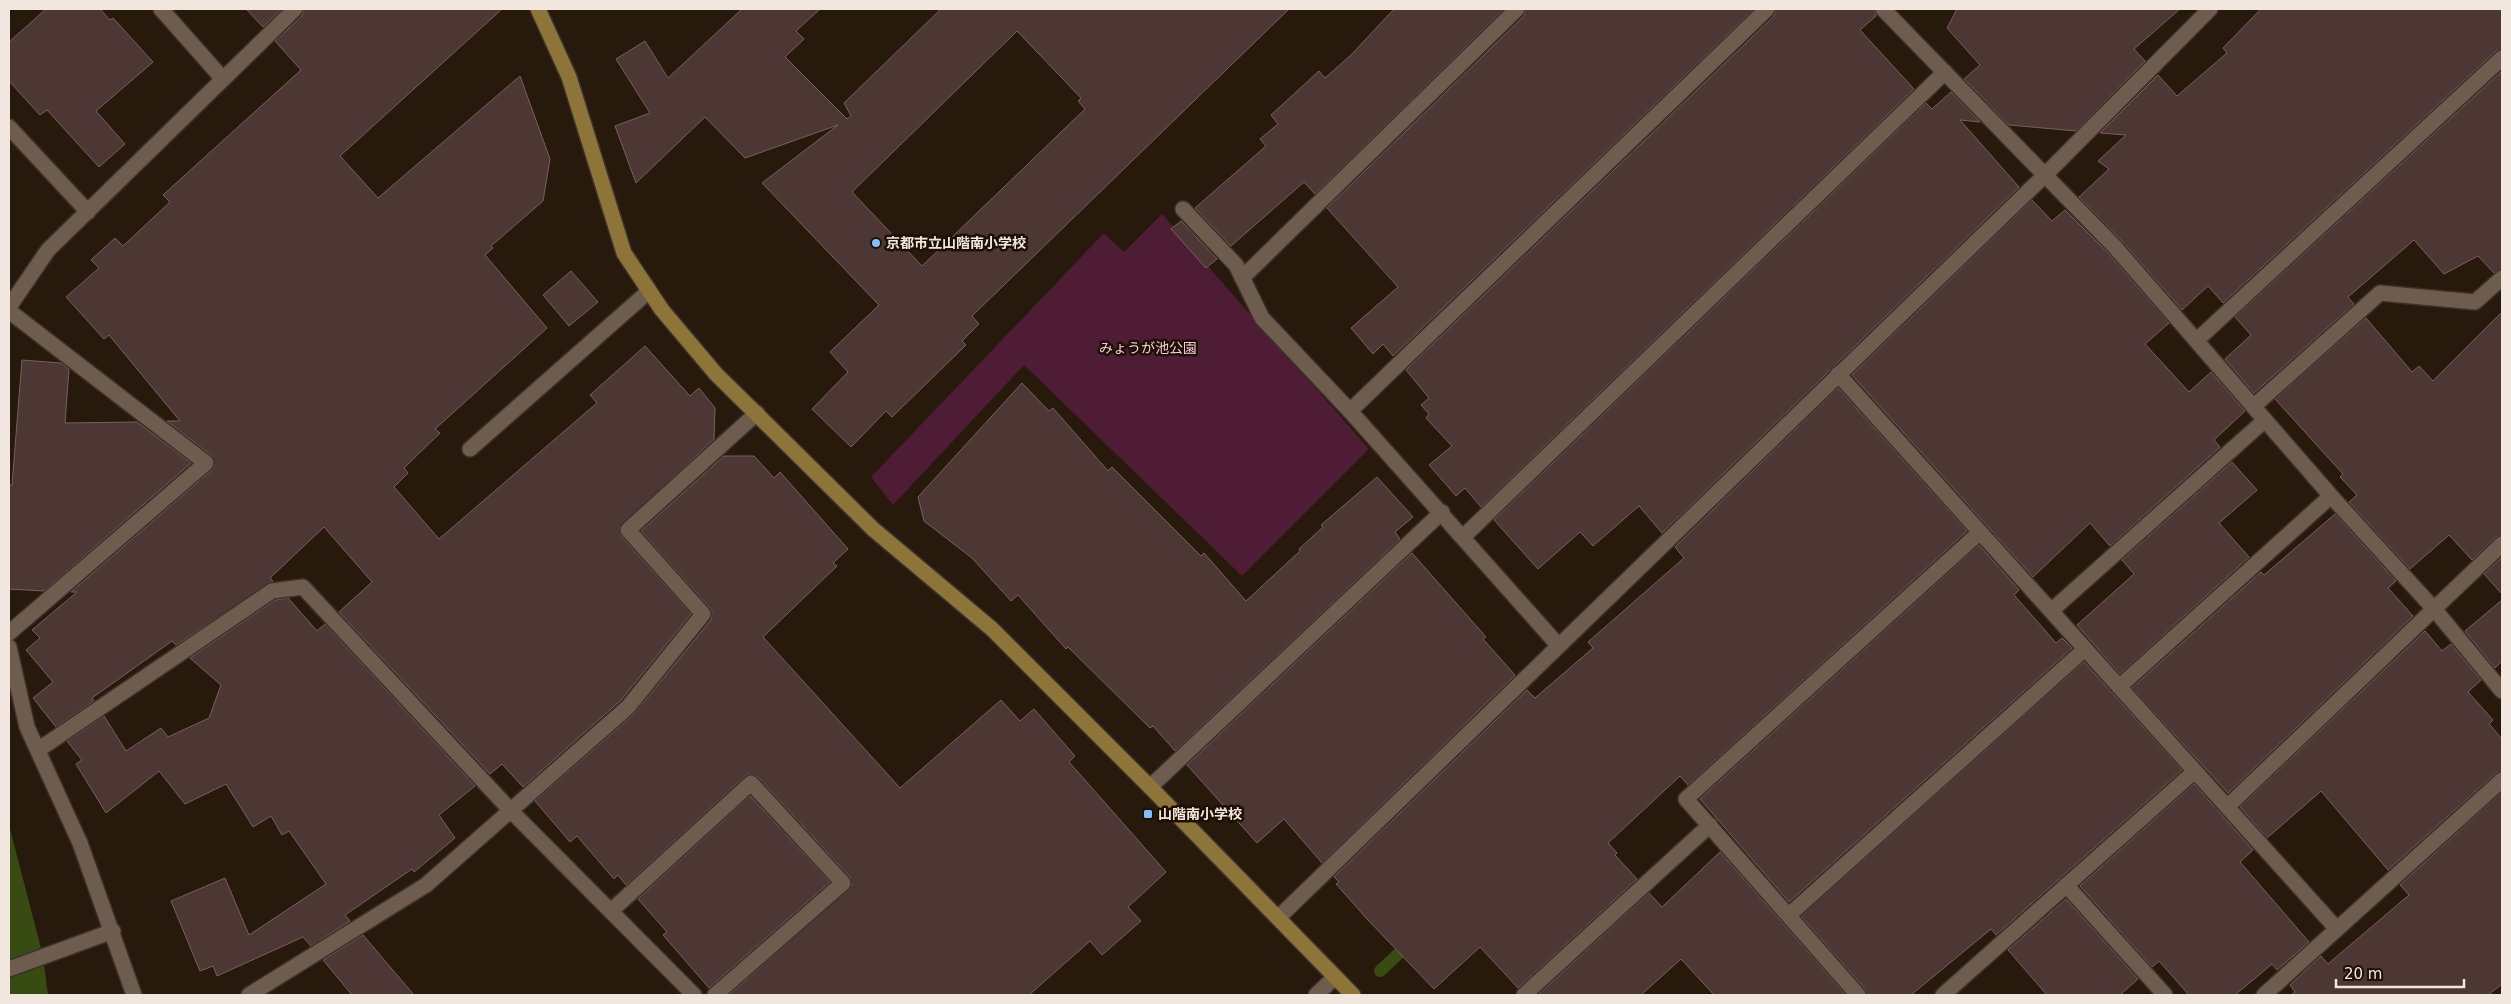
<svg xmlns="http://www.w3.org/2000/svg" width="2511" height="1004" viewBox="0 0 2511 1004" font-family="'DejaVu Sans','Noto Sans JP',sans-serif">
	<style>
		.green { fill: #4e1c35 }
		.water { fill: #374b13 }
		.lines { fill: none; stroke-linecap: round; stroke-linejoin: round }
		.stream { stroke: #374b13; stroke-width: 12 }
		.building { fill: #4c3734; stroke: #79605d; fill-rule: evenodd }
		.lane-casing { stroke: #3d312d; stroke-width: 18 }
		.street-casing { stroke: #3d312d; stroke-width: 18 }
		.secondary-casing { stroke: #3d312d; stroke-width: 18 }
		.lane { stroke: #6e5c4e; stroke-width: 15 }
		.street { stroke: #6e5c4e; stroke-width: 15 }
		.secondary { stroke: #8d7539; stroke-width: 15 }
		.poi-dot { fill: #84bcfb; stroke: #1e1005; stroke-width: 2 }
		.labels { text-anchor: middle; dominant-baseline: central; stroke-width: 5; stroke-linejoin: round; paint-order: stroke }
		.poi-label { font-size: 14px; font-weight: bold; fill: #f2e7df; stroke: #1e1005; text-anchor: start }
		.park-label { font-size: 14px; fill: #f5cadb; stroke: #1e1005 }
	</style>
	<rect width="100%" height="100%" fill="#27190c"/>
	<path class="green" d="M1162,214L1369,449L1242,576L1024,365L893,505L871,477L1104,233L1124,252Z"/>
	<path class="water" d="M9,825L43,956L48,995H9Z"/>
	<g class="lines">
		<path class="stream" d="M1380,971L1411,942"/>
	</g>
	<path class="building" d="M46,9H100L110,20L113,18L153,62L96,111L125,144L99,167L47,110L40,115L9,81V42Z
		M246,9H282L263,27Z
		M304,9H502L340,156L378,198L520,76L550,159L543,201L491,246L493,248L485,255L547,328L435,429L440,433L404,468L408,473L394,487L439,539L597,403L590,395L645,346L690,396L699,388L715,408L714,439L619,528L621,536L691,614L621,700L523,787L502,764L490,774L339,612L372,582L324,527L270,578L273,581L176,645L172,641L92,698L94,701L56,727L33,698L53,682L26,650L40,638L32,630L77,592H71L212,470L215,465L212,456L167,421H180L109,335L104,339L66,297L99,268L91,260L115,238L123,246L170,202L163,195L301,70L275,41L302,16Z
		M742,9H820L796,31L804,39L785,57L847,119L851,116L844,103L941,9H1289L972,316L979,324L962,341L966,345L892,417L886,411L851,447L812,409L848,372L830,352L879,305L762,183L838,125L745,158L705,117L636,183L615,126L650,113L616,59L645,41L668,78ZM1017,31L1081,98L1078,101L1085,109L922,266L852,192Z
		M1394,9H1504L1315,194L1304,182L1231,246L1195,208L1266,146L1260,139L1278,124L1271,115L1319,71L1325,78L1351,55Z
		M1526,9H1754L1393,356L1383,344L1373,354L1351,328L1398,287L1327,208L1524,16Z
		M1776,9H1874L1876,16L1860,30L1914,89L1481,507L1465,488L1456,496L1429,465L1452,446L1426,418L1429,414L1421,405L1429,398L1406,370L1774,16Z
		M1957,9H2180L2134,49L2145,61L2076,131L2009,125L1964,79L1980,65L1947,28Z
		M2261,9H2502V49L2496,51L2223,303L2208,286L2182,310L2122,241L2079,197L2109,169L2098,161L2126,135L2100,133L2158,75L2177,96L2227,53L2223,48Z
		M2502,71V269L2494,273L2478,256L2444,274L2414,240L2348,297L2354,304L2254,393L2225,359L2251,335L2235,317Z
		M1951,92L1980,122L1960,120L2019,187L1662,533L1639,506L1593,546L1580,532L1538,569L1494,520L1926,103L1932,109Z
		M2032,200L2052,221L2065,210L2108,253L2169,323L2145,344L2189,392L2211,372L2245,411L2214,440L2220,447L2110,546L2090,523L2033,577L1852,375Z
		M1181,221L1217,259L1206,268L1171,229Z
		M571,271L598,302L569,326L543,295Z
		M2502,312V535L2496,537L2472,560L2449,535L2410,569L2349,502L2357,495L2340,477L2343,474L2275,399L2366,318L2412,372L2419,366L2433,381Z
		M22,360L61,363L69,369L65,423L137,422L191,463L44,591L9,589V485H12Z
		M1022,383L1049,411L1053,408L1108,471L1112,467L1201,556L1204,553L1246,601L1300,551L1299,549L1323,527L1321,525L1377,477L1413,517L1395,532L1400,539L1175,751L1153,726L1150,728L1068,647L1066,649L1018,595L1011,601L972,558L924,521L918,497Z
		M1838,388L1967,531L1688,785L1680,776L1608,843L1617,853L1615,855L1637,879L1518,988L1480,947L1434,989L1367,919L1336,884L1339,882L1334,877L1527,690L1535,698L1593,648L1588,642L1684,558L1675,547Z
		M724,456H754L774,478L780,472L848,549L833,563L837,566L763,637L900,788L1001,700L1020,721L1034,709L1075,756L1069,762L1166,872L1128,907L1141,921L1102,955L1090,941L1029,995H729L852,885L850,877L758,777L749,774L745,776L626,885L618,875L614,879L577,836L570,842L535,801L634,714L711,620L712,612L710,608L641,531Z
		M2232,462L2257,490L2219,523L2249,557L2120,674L2077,625L2134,574L2122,560Z
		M2335,514L2396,581L2388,588L2413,616L2228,793L2132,688L2261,572L2264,575Z
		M1979,545L2019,590L2014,595L2056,643L2062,638L2072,648L1789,902L1700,799Z
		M1412,553L1486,637L1483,639L1515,675L1322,863L1284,819L1257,843L1187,765Z
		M2502,557V594L2484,574Z
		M288,598L317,631L325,624L475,786L439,815L455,838L414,872L412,869L345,915L350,921L311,946L303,937L217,976L213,966L200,971L171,901L225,878L249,935L326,884L289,831L282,835L271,816L253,827L226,784L185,804L159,771L106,813L76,764L82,760L67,741L104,716L126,751L161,728L168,737L209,718L221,685L190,658L275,600Z
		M2502,600V661L2495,668L2465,631Z
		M2425,631L2442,651L2451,644L2481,680L2468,692L2493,720L2489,724L2502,739V771L2496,773L2388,870L2321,791L2267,838L2240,807Z
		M2084,662L2182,770L1996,935L1991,929L1911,995H1867L1865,989L1801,916Z
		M2194,784L2253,850L2240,862L2309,942L2277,970L2272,964L2235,995H2189L2159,961L2152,967L2080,886Z
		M2502,792V984L2488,995H2291L2295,992L2290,985L2321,956L2328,964L2409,895L2400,885Z
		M750,796L830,882L709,988L663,935L667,932L638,899Z
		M1720,852L1846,995H1714L1681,959L1641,995H1538L1649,893L1662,907Z
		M2066,899L2138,979L2120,995H2047L2008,950Z
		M363,935L414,995H352L323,960Z"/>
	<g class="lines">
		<defs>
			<path id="lane" d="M2197,340L2502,58
				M1150,787L1442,512
				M611,911L751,783L843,883L715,995
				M249,995L426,885L628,707L703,614L628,530L757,413
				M1524,995L1710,825
				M1858,995L1686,799L1980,532"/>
			<path id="street" d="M161,9L223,79
				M1883,9L2115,247L2331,496L2435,610L2502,691
				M9,127L88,212
				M1183,209L1236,265L1262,318L1350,411
				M1242,278L1517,9
				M9,307L48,250L295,9
				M9,311L206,463L9,633
				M1838,374L2336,928
				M2254,406L2380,293L2475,302L2502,278
				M470,449L649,291
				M1463,537L1945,72
				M2051,611L2265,420
				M1558,645L1350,411L1767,9
				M9,647L27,727L80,843L134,995
				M2119,687L2331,496
				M38,750L272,591L303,587L512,812L694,995
				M2227,807L2502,544
				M2066,885L2165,995
				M1789,915L2085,649
				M1279,917L2045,175L2210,9
				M9,969L113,931
				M1316,995L1334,978
				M1943,995L2195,771
				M2264,995L2502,780"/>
			<path id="secondary" d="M538,9L569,77L624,253L662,310L716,374L873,529L992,629L1150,787L1353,995"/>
		</defs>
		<use href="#lane" class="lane-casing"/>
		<use href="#street" class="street-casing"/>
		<use href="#secondary" class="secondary-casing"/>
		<use href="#lane" class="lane"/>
		<use href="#street" class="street"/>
		<use href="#secondary" class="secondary"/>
	</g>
	<g class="poi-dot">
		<circle cx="876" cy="243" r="5"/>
		<rect x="1143" y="809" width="10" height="10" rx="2.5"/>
	</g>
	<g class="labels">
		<g class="poi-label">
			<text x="886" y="243">京都市立山階南小学校</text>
			<text x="1158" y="814">山階南小学校</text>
		</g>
		<g class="park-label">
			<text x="1148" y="348">みょうが池公園</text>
		</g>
	</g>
	<rect width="2511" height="1004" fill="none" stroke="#f2e7df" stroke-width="20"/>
	<path d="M2336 979v8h128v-8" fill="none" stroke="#f2e7df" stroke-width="2.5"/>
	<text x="2344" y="979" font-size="15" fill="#f2e7df" stroke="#1e1005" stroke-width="4" paint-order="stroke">20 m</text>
</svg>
